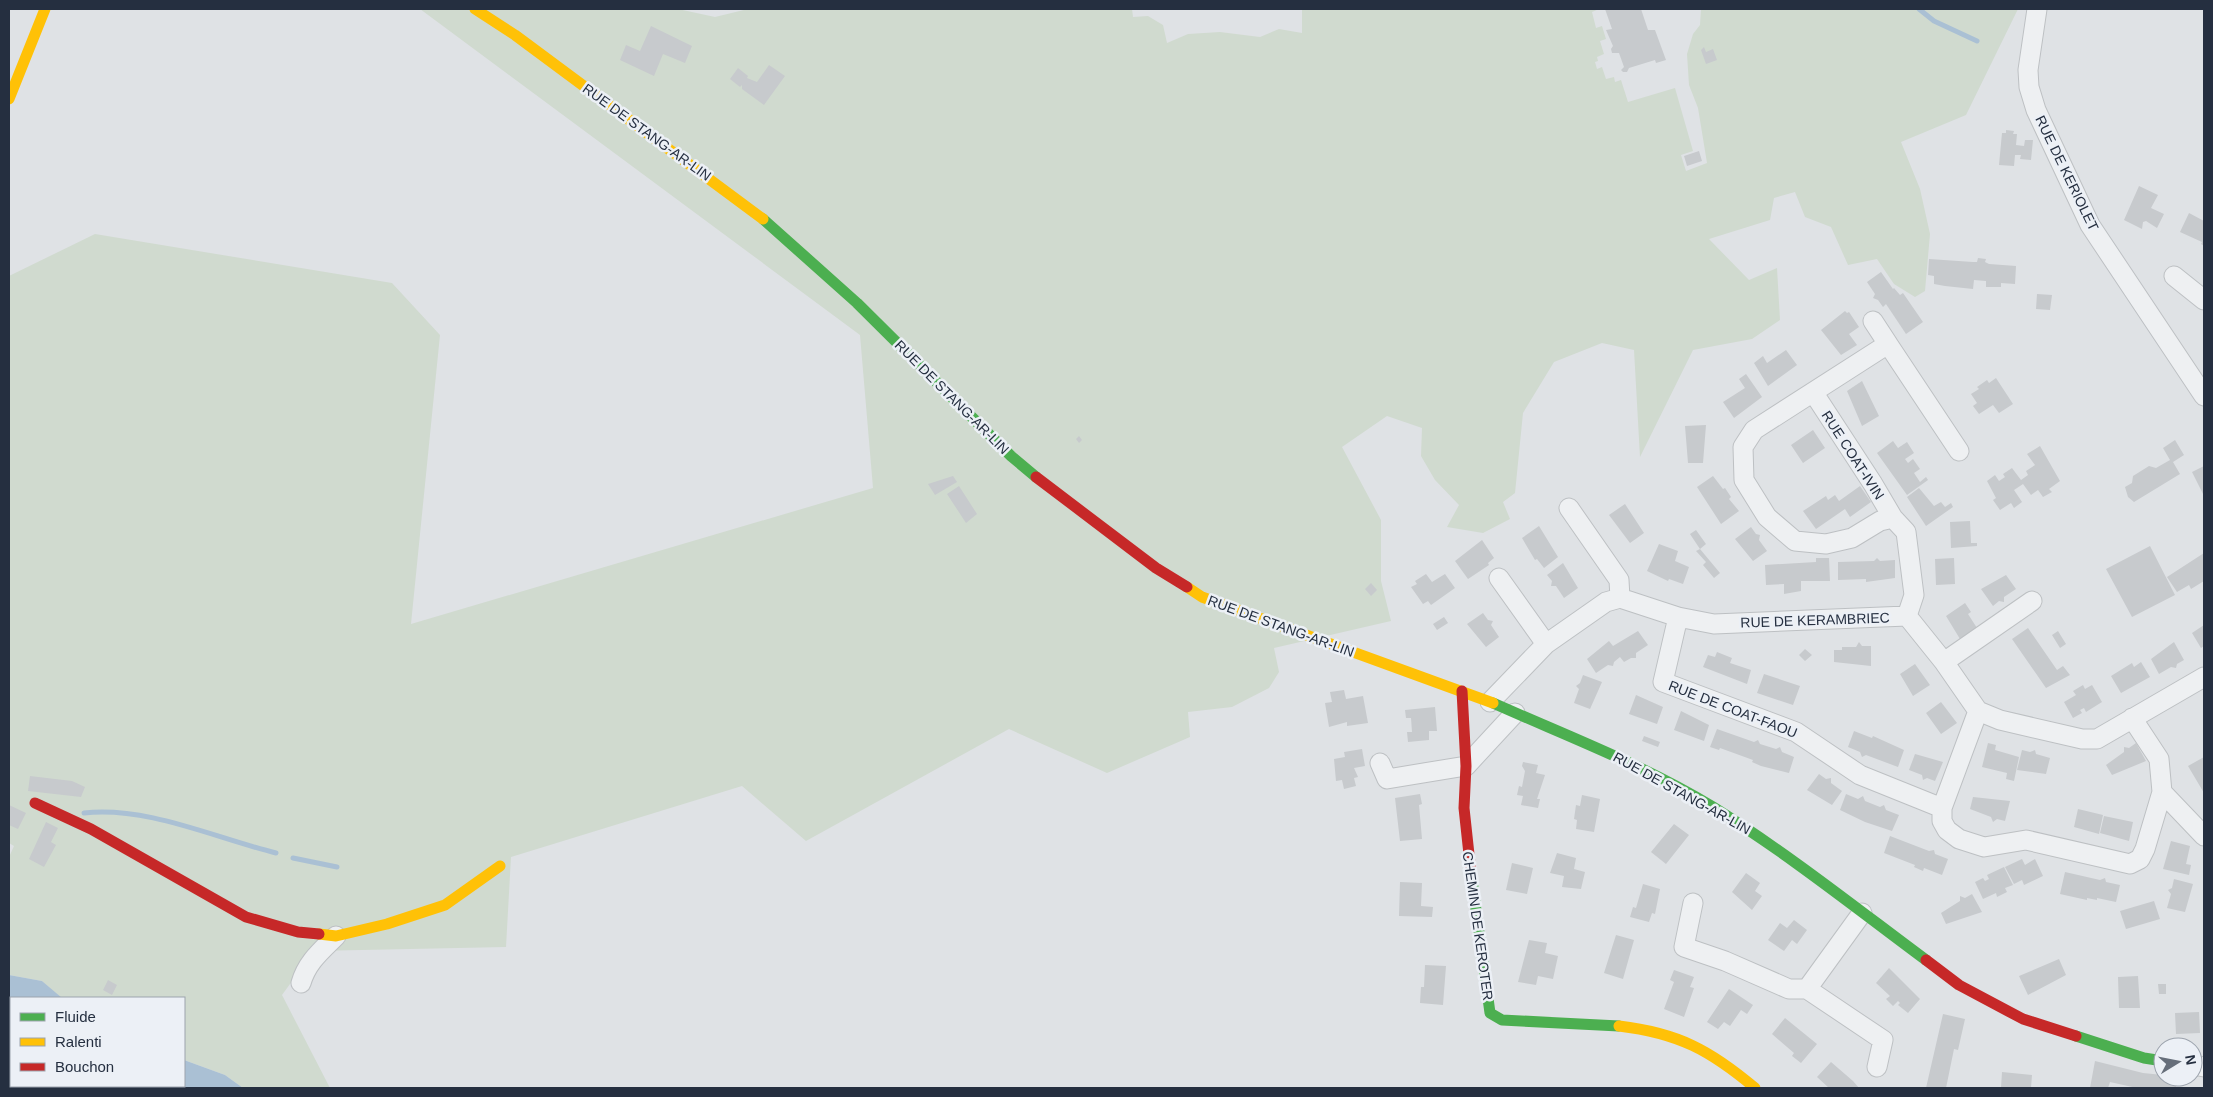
<svg xmlns="http://www.w3.org/2000/svg" width="2213" height="1097" viewBox="0 0 2213 1097" font-family="Helvetica,sans-serif">
	<style>
		.green { fill: #d0dacf }
		.water { fill: #aac0d4 }
		.lines { fill: none; stroke-linecap: round; stroke-linejoin: round }
		.stream { stroke: #aac0d4; stroke-width: 5 }
		.building { fill: #c7cacd }
		.street-casing { stroke: #bdc0c3; stroke-width: 21 }
		.street { stroke: #eef0f2; stroke-width: 19 }
		.fast { stroke: #4caf50; stroke-width: 11 }
		.slow { stroke: #ffc107; stroke-width: 11 }
		.jam { stroke: #c62828; stroke-width: 11 }
		.labels { text-anchor: middle; dominant-baseline: central; stroke-width: 5; stroke-linejoin: round; paint-order: stroke }
		.street-label { font-size: 14px; fill: #252f40; stroke: #ecf0f6 }
	</style>
	<rect width="100%" height="100%" fill="#dfe2e5"/>
	<path class="green" d="M420,9H678L715,17L748,9H1132L1133,17L1148,16L1163,25L1167,43L1188,34L1220,32L1260,37L1279,29L1302,33V9H1599L1592,12L1596,28L1602,26L1606,39L1600,41L1604,54L1597,57L1598,61L1595,62L1597,69L1602,67L1606,79L1614,77L1615,82L1621,80L1628,102L1675,88L1693,151L1681,155L1686,171L1707,163L1698,108L1689,85L1687,54L1693,34L1700,25L1701,9H2018L1966,115L1901,142L1920,189L1930,234L1925,291L1915,297L1894,284L1877,259L1848,265L1831,227L1805,217L1795,192L1774,198L1770,220L1709,239L1749,280L1777,268L1780,320L1752,339L1693,350L1640,457L1634,350L1602,343L1554,362L1523,413L1515,493L1503,502L1510,519L1483,533L1447,527L1459,505L1435,480L1421,456L1422,428L1387,416L1342,447L1381,520V581L1391,621L1274,648L1279,672L1269,688L1232,707L1188,712L1190,737L1107,773L1009,729L806,841L742,786L511,857L506,947L314,951L282,995L330,1088H243L225,1075L184,1060V998H61L42,981L9,975V857L14,846L9,843V276L95,234L392,283L440,335L411,624L873,488L860,335Z"/>
	<path class="water" d="M9,975L42,981L62,998H11V1086H184V1060L225,1075L243,1088H9Z"/>
	<g class="lines">
		<path class="stream" d="M1919,9L1934,21L1977,41
			M84,813C147,806 215,838 276,853
			M293,858L337,867"/>
	</g>
	<path class="building" d="M1605,9H1641L1648,30H1655L1666,60L1656,63L1655,60L1629,68L1627,72H1623L1621,70L1624,67L1619,53H1612L1611,49L1613,46L1606,30L1612,29Z
		M651,26L692,46L685,63L663,54L654,76L620,60L626,45L640,51Z
		M1704,47L1706,52L1713,49L1717,60L1706,64L1701,50Z
		M769,65L785,76L764,105L742,89V85L740,87L730,79L738,68L748,76L747,78L757,82Z
		M2006,130L2014,131L2013,134H2017L2016,145L2024,146L2025,140H2033L2031,160L2020,159L2021,155H2015L2014,166L1999,165L2002,133H2006Z
		M1699,151L1702,161L1687,166L1684,156Z
		M2139,186L2158,195L2151,208L2164,214L2157,228L2146,221L2143,222L2142,229L2124,220Z
		M2189,213L2204,221V246L2201,244L2202,242L2180,232Z
		M1978,258L1986,259L1985,262L1989,264L2016,266L2015,284L2001,283V287H1986V281L1974,280L1973,289L1945,286L1934,284V276L1928,275L1929,259L1973,262H1977Z
		M1881,272L1893,289L1894,288L1900,295L1903,293L1923,322L1906,334L1886,304L1883,307L1878,300L1873,298L1875,294L1867,282Z
		M2037,294L2052,295L2050,310L2036,309Z
		M1845,311L1847,313L1849,312L1859,327L1849,334L1857,345L1841,355L1821,330Z
		M1786,350L1797,365L1768,386L1754,363L1763,356L1767,363Z
		M1746,374L1762,397L1734,418L1723,402L1745,388L1739,379Z
		M1996,378L2013,404L1999,413L1993,405L1979,414L1973,406L1977,403L1971,394L1979,389L1977,387L1987,380L1989,383Z
		M1862,381L1879,416L1862,426L1847,391Z
		M1706,425L1703,463H1688L1685,426Z
		M1813,430L1825,448L1803,463L1791,445Z
		M1079,436L1082,440L1079,443L1076,439Z
		M2175,440L2184,455L2173,462L2180,474L2134,502L2128,497L2125,487L2132,483L2133,476L2149,466L2156,468L2170,460L2163,448Z
		M1893,441L1898,448L1907,442L1914,453L1905,459L1908,463L1913,459L1920,469L1914,473L1920,482L1926,477L1928,480L1907,495L1877,453Z
		M2040,446L2060,481L2049,489L2052,492L2043,497L2038,490L2031,495L2023,484L2014,490L2022,502L2014,508L2011,503L2000,510L1993,500L1996,498L1987,481L1995,475L1999,481L2005,477L2003,474L2012,468L2021,480L2028,475L2026,471L2035,465L2027,454Z
		M2204,466V496L2192,472Z
		M953,476L957,482L935,495L928,484Z
		M1713,476L1723,489L1725,488L1731,497L1729,499L1739,511L1721,524L1697,487Z
		M959,486L977,514L966,523L947,494Z
		M1860,486L1871,502L1850,517L1845,509L1816,529L1803,511L1826,496L1828,500L1835,495L1839,501Z
		M1919,488L1934,506L1941,502L1945,507L1951,503L1953,507L1926,526L1907,497Z
		M1625,504L1644,533L1630,543L1609,515Z
		M1970,521L1971,543H1977V546L1951,548L1950,522Z
		M1539,526L1558,557L1544,568L1537,559L1535,560L1522,538Z
		M1751,527L1756,534L1760,535L1759,540L1767,551L1753,561L1735,539Z
		M1696,530L1706,544L1700,549L1720,573L1714,578L1703,565L1706,562L1696,551L1700,549L1690,534Z
		M1482,540L1494,558L1488,563L1489,565L1468,579L1455,561Z
		M1659,544L1678,551L1675,561L1689,567L1683,584L1669,579L1668,581L1647,571Z
		M2150,546L2175,595L2132,617L2106,569Z
		M2204,553V581L2191,589L2189,585L2177,592L2167,577Z
		M1816,558H1829L1830,581H1801V591L1784,594V584L1766,585L1765,565L1816,562Z
		M1877,558L1880,561L1895,560V578L1866,582V579L1838,580V562L1874,561Z
		M1954,558L1955,584L1936,585L1935,559Z
		M1563,563L1578,588L1564,598L1556,586H1551L1552,581L1547,575Z
		M1426,574L1432,582L1445,574L1455,588L1431,605L1428,601L1423,604L1411,587L1417,584L1415,581Z
		M2006,575L2016,589L2004,597V602L1999,601L1993,606L1981,589Z
		M1371,583L1377,590L1371,596L1365,589Z
		M1965,603L1971,612L1968,614L1977,628L1960,639L1946,616Z
		M1483,613L1488,620L1493,621L1491,625L1499,637L1486,647L1467,624Z
		M1444,617L1448,623L1437,630L1433,624Z
		M2204,625V646L2201,648L2192,633Z
		M2028,628L2057,670L2063,666L2070,675L2046,688L2012,639Z
		M1638,631L1648,645L1636,653V658H1631L1624,662L1620,657L1614,662L1613,666L1608,665L1596,673L1587,659L1609,641L1613,646Z
		M2058,631L2066,644L2060,648L2052,635Z
		M1859,642L1862,646H1871V666L1834,662V650H1842V647H1856Z
		M2174,642L2184,660L2177,664L2176,668L2171,667L2159,674L2151,659Z
		M1805,649L1812,655L1805,661L1799,655Z
		M1717,652L1732,658L1730,663L1751,670L1747,684L1703,667L1708,655L1715,657Z
		M2141,662L2150,677L2121,693L2111,676L2132,663L2134,667Z
		M1915,664L1930,685L1913,696L1900,674Z
		M1764,674L1800,686L1793,705L1757,693Z
		M1583,675L1602,682L1590,709L1574,703L1579,689L1576,686L1580,683Z
		M2083,685L2085,689L2092,685L2102,702L2086,712L2084,708L2080,710L2082,713L2073,718L2064,702L2076,695L2073,691Z
		M1344,690L1346,699L1363,696L1368,723L1347,726V722L1329,727L1325,703L1332,702L1330,692Z
		M1636,695L1663,707L1657,724L1629,714Z
		M1941,702L1957,723L1941,734L1926,713Z
		M1435,707L1437,731H1429V740L1408,742L1407,732H1412L1411,718H1406L1405,710Z
		M1681,711L1709,725L1704,741L1674,730Z
		M1717,729L1754,742L1758,740L1760,744L1776,749L1780,747L1782,752L1794,757L1789,773L1761,766L1752,762L1753,760L1720,748L1719,750L1710,747Z
		M1854,731L1872,738L1873,736L1904,750L1898,767L1866,755L1862,757L1860,752L1848,747Z
		M1644,736L1660,742L1658,747L1642,741Z
		M1988,743L1996,745L1995,750L2019,757L2014,781L2006,779L2007,773L1982,767Z
		M2136,743L2146,761L2112,775L2106,765L2124,752V747L2129,748Z
		M1362,749L1365,766L1354,768L1358,777L1354,778L1356,786L1344,789L1342,780L1336,781L1334,759L1345,757L1344,752Z
		M2022,750L2030,752L2035,750L2036,754L2050,758L2046,774L2017,770Z
		M1915,754L1943,762L1935,781L1927,778L1923,780L1922,775L1909,770Z
		M2204,757V793L2188,766Z
		M1523,762L1538,765L1536,773L1545,775L1537,799H1540L1538,808L1521,805L1523,796L1517,795L1519,786L1522,787L1525,771L1522,766Z
		M1819,774L1826,779L1831,778V783L1842,791L1832,805L1807,790Z
		M30,776L72,781L85,787L81,797L28,791Z
		M1420,794L1422,804L1419,805L1422,839L1400,841L1395,798Z
		M1846,794L1858,799L1863,796L1865,801L1880,807L1884,805L1886,810L1899,815L1892,831L1865,822L1840,810Z
		M1582,795L1600,799L1594,832L1576,829L1577,820L1574,819L1576,805L1580,806Z
		M1973,797L2010,801L2005,821L1997,819L1993,822L1991,817L1970,809Z
		M9,805L26,813L18,829L9,825Z
		M2078,809L2103,815L2099,834L2074,827Z
		M2104,816L2133,822L2129,841L2100,833Z
		M46,822L58,828L51,842L56,845L44,867L29,859Z
		M1674,824L1689,835L1666,864L1651,852Z
		M1890,836L1929,851L1934,850L1935,854L1948,859L1942,875L1924,868L1923,871L1914,867L1915,865L1884,853Z
		M2171,841L2190,846L2186,864L2191,865L2189,875L2163,869Z
		M1557,853L1576,858L1574,869L1585,872L1581,889L1562,887L1564,876L1550,873Z
		M2022,859L2025,865L2035,859L2043,876L2024,885L2022,880L2014,884L2005,867Z
		M1512,863L1533,868L1527,894L1506,890Z
		M2004,867L2013,885L2005,888L2007,892L1997,897L1996,893L1983,899L1975,882L1983,878L1985,881L1989,879L1987,875Z
		M2065,872L2100,880L2105,878L2106,882L2120,885L2116,902L2097,898V900L2087,898V900L2060,894Z
		M1746,873L1760,883L1755,891L1762,896L1752,910L1732,892Z
		M2174,879L2193,884L2185,912L2167,908L2171,894L2168,890L2172,888Z
		M1400,882L1422,883L1421,906L1433,907L1432,917L1399,916Z
		M1643,884L1660,889L1655,914L1652,913L1649,922L1630,917L1633,907L1636,908Z
		M1972,894L1982,912L1946,924L1941,913L1960,901V896L1965,898Z
		M2154,901L2160,919L2126,929L2120,911Z
		M1794,920L1807,930L1797,944L1792,940L1784,951L1768,940L1780,923L1787,928Z
		M1616,935L1634,940L1623,979L1604,973Z
		M1529,940L1547,943L1545,953L1558,956L1553,979L1538,976L1536,985L1518,982Z
		M2059,959L2066,975L2028,995L2019,976Z
		M1425,965L1446,966L1443,1005L1420,1003L1421,987H1424Z
		M1889,968L1920,999L1908,1013L1898,1005L1900,1003L1898,1001L1893,1006L1886,999L1890,996L1876,983Z
		M1674,970L1694,977L1690,987L1694,988L1684,1017L1664,1009L1674,982L1670,980Z
		M2138,976L2140,1008H2119L2118,977Z
		M108,980L117,985L112,995L103,990Z
		M2158,984H2166V994H2159Z
		M1729,989L1753,1005L1747,1014L1741,1010L1730,1026L1724,1022L1718,1029L1707,1022Z
		M2199,1012L2200,1033L2176,1034L2175,1013Z
		M1943,1014L1965,1019L1958,1050L1954,1049L1946,1088H1926Z
		M1785,1018L1817,1044L1801,1063L1792,1056L1794,1053L1772,1034Z
		M2095,1061L2143,1073L2163,1075V1077H2177L2176,1088H2137L2110,1082L2108,1088H2090Z
		M1831,1062L1853,1081L1859,1088H1829L1817,1077Z
		M2002,1072L2032,1075L2031,1088H2001Z"/>
	<g class="lines">
		<defs>
			<path id="street" d="M2037,9L2028,70L2029,87L2036,110L2090,225L2204,396
				M2174,276L2204,300
				M1873,321L1888,344L1754,430L1743,447L1744,480L1767,517L1795,541L1826,544L1852,538L1880,521L1893,518
				M1888,344L1959,451
				M1813,392L1873,484L1893,518L1906,532L1914,595L1907,616
				M1569,508L1619,580L1620,598
				M1499,578L1546,644
				M1907,616L1944,662L1978,711L2000,720L2082,739H2097L2204,677
				M1678,617L1663,682L1796,732L1860,775L1942,808
				M1944,662L2032,601
				M1490,702L1546,644L1606,602L1620,598L1678,617L1714,624L1907,616
				M1978,711L1942,808V821L1947,830L1959,839L1984,847L2026,840L2130,864L2140,859L2145,849L2162,792L2159,759L2132,718
				M1380,763L1387,779L1466,766L1515,713
				M2162,792L2204,836
				M1693,903L1684,947L1725,961L1789,989H1807L1883,1040L1877,1067
				M301,983C307,962 321,951 336,936
				M1807,989L1862,913
				M2193,1065L2204,1067"/>
		</defs>
		<use href="#street" class="street-casing"/>
		<use href="#street" class="street"/>
		<path class="fast" d="M763,219L857,303L1011,456L1036,477
			M1493,703C1567,736 1644,765 1713,807C1787,853 1856,908 1926,960
			M1471,873L1490,1013L1502,1020L1619,1026
			M2076,1036L2144,1058L2163,1061"/>
		<path class="slow" d="M475,9L515,35L763,219
			M9,99L45,9
			M1187,587L1202,597L1493,703
			M319,934L336,936L387,924L445,905L500,866
			M1619,1026C1678,1033 1710,1050 1755,1088"/>
		<path class="jam" d="M1036,477L1156,568L1187,587
			M1462,691L1466,766L1464,808L1471,873
			M35,803L91,829L246,917L298,932L319,934
			M1926,960L1959,985L2023,1019L2076,1036"/>
	</g>
	<g class="labels">
		<g class="street-label">
			<text transform="translate(647 132) rotate(36)">RUE DE STANG-AR-LIN</text>
			<text transform="translate(2067 173) rotate(64)">RUE DE KERIOLET</text>
			<text transform="translate(952 397) rotate(45)">RUE DE STANG-AR-LIN</text>
			<text transform="translate(1853 455) rotate(57)">RUE COAT-IVIN</text>
			<text transform="translate(1815 620) rotate(-2)">RUE DE KERAMBRIEC</text>
			<text transform="translate(1281 626) rotate(20)">RUE DE STANG-AR-LIN</text>
			<text transform="translate(1733 709) rotate(21)">RUE DE COAT-FAOU</text>
			<text transform="translate(1682 793) rotate(29)">RUE DE STANG-AR-LIN</text>
			<text transform="translate(1478 926) rotate(82)">CHEMIN DE KEROTER</text>
		</g>
	</g>
	<rect width="2213" height="1097" fill="none" stroke="#252f40" stroke-width="20"/>
	<rect x="10" y="997" width="175" height="90" fill="#ecf0f6" stroke="#9ca3ad"/>
	<rect x="20" y="1013" width="25" height="8" fill="#4caf50" stroke="#9ca3ad"/>
	<text x="55" y="1022" font-size="15" fill="#252f40">Fluide</text>
	<rect x="20" y="1038" width="25" height="8" fill="#ffc107" stroke="#9ca3ad"/>
	<text x="55" y="1047" font-size="15" fill="#252f40">Ralenti</text>
	<rect x="20" y="1063" width="25" height="8" fill="#c62828" stroke="#9ca3ad"/>
	<text x="55" y="1072" font-size="15" fill="#252f40">Bouchon</text>
	<g transform="translate(2178 1062) rotate(80)"><circle r="24" fill="#ecf0f6" stroke="#9ca3ad"/>
	<path d="M0-4L9 19L0 12L-9 19Z" fill="#666e7a"/>
	<text y="-8" font-size="14" font-weight="bold" text-anchor="middle" fill="#252f40">N</text>
	</g>
</svg>
